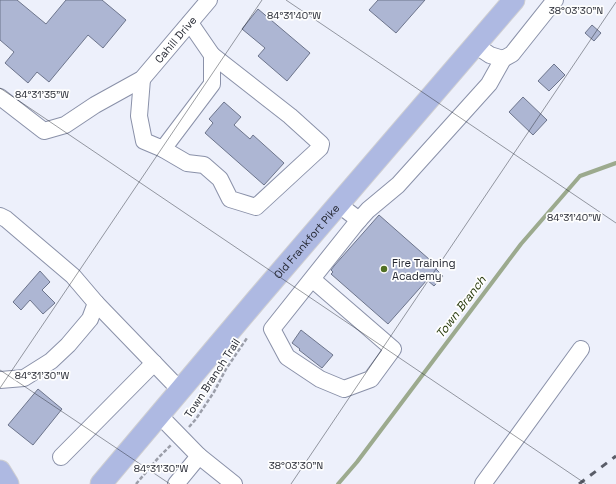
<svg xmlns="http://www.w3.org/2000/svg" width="616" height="484" viewBox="0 0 616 484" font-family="'Space Grotesk',sans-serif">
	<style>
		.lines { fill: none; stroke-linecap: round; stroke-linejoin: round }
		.stream { stroke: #9caa8e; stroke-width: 4 }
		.building { fill: #adb6d3; stroke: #6d758c }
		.minor-casing { stroke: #8a91a9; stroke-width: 18 }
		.major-casing { stroke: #cfcfd2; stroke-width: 23 }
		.path { stroke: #9b9ea9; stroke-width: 2.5; stroke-dasharray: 4 2; stroke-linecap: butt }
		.minor { stroke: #fff; stroke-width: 16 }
		.major { stroke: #aeb9e2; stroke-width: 21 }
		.rail { stroke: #5a5d68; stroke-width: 3; stroke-dasharray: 7 7; stroke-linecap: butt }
		.ticks { fill: none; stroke: #242731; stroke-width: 1; stroke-opacity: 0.45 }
		.poi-dot { fill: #517025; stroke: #fefefe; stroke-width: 1.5 }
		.labels { text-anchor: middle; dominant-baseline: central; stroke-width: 3.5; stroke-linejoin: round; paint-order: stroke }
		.street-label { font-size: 11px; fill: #242731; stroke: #fefefe }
		.poi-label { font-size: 11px; fill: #242731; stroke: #fefefe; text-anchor: start }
		.water-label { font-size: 12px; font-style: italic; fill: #293b0d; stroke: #fefefe }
		.ticks-label { font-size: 10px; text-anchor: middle; fill: #242731; stroke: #fefefe; stroke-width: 3.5; stroke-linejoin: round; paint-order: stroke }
	</style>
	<rect width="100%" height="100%" fill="#edf0fb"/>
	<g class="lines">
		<path class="stream" d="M338,484L357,462L521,244L580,176L616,163"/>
	</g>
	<path class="building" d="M0,0H17L46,24L66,0H102L126,20L103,48L88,35L49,82L37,72L28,83L5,63L14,52L0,40Z
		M378,0H425L396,33L369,10Z
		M258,9L310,53L287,81L258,56L265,48L242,29Z
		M592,25L601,33L594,41L585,33Z
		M554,64L565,75L549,91L538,81Z
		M523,97L547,120L533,135L509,112Z
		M224,102L241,117L234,125L250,139L253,135L284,163L264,185L205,133L213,123L209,119Z
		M379,215L438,267L436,269L443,276L434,286L427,280L388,324L331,274L333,272L331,270L334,266Z
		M40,271L50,282L42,290L55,303L43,314L30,300L21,310L13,302Z
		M301,330L333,355L322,368L299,350L300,349L292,343Z
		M38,389L62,409L33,445L8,425Z"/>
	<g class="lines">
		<defs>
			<g id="minor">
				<path d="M475,45L490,55L503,59L512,54L555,0"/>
				<path d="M142,79L139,116L144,141L163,149L212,84V55L190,23"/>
				<path id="s1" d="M0,97L44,131L65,125L95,105L142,79L209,0"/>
				<path d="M163,149L187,163L204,165L220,179L230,199L256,207L320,148L321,144L290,116L212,55"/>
				<path d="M0,216L6,219L73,276L96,303L90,319L68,345L51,361L24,378L0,380"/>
				<path d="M359,220L368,210L398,185L489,84L503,59"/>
				<path d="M312,279L393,349L371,379L344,389L320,379L287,357L272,329L354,226L359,220L338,204"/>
				<path d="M96,303L180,390"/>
				<path d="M159,415L199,456L234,484"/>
				<path d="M61,457L154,363"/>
				<path d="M176,484L199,456"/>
				<path d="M483,484L581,349"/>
			</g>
			<g id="major">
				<path d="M0,471L8,484"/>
				<path id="s2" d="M101,484L257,299L514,0"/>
			</g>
		</defs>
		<use href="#minor" class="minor-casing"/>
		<use href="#major" class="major-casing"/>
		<path class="path" d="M189,427L196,419L214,392L226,369L247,338
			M136,484L159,457L171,445"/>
		<use href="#minor" class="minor"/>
		<use href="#major" class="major"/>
		<path class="rail" d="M579,484L616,456"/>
	</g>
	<path class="ticks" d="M286,0L616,223M0,88L586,484M0,370L170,484M0,388L262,0M291,484L616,2"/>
	<circle class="poi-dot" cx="384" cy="269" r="4"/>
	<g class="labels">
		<g class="street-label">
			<text stroke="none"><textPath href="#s1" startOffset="219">Cahill Drive</textPath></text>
			<text stroke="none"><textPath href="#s2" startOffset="318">Old Frankfort Pike</textPath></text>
			<text transform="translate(212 378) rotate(-57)">Town Branch Trail</text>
		</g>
		<g class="poi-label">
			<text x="392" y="263">Fire Training<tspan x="392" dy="13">Academy</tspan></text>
		</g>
		<g class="water-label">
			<text transform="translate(461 307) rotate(-53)">Town Branch</text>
		</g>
	</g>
	<g class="ticks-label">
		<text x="576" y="14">38°03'30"N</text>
		<text x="294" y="19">84°31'40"W</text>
		<text x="42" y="98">84°31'35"W</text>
		<text x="574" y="221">84°31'40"W</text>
		<text x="42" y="379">84°31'30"W</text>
		<text x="296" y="469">38°03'30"N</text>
		<text x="161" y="472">84°31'30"W</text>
	</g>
</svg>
